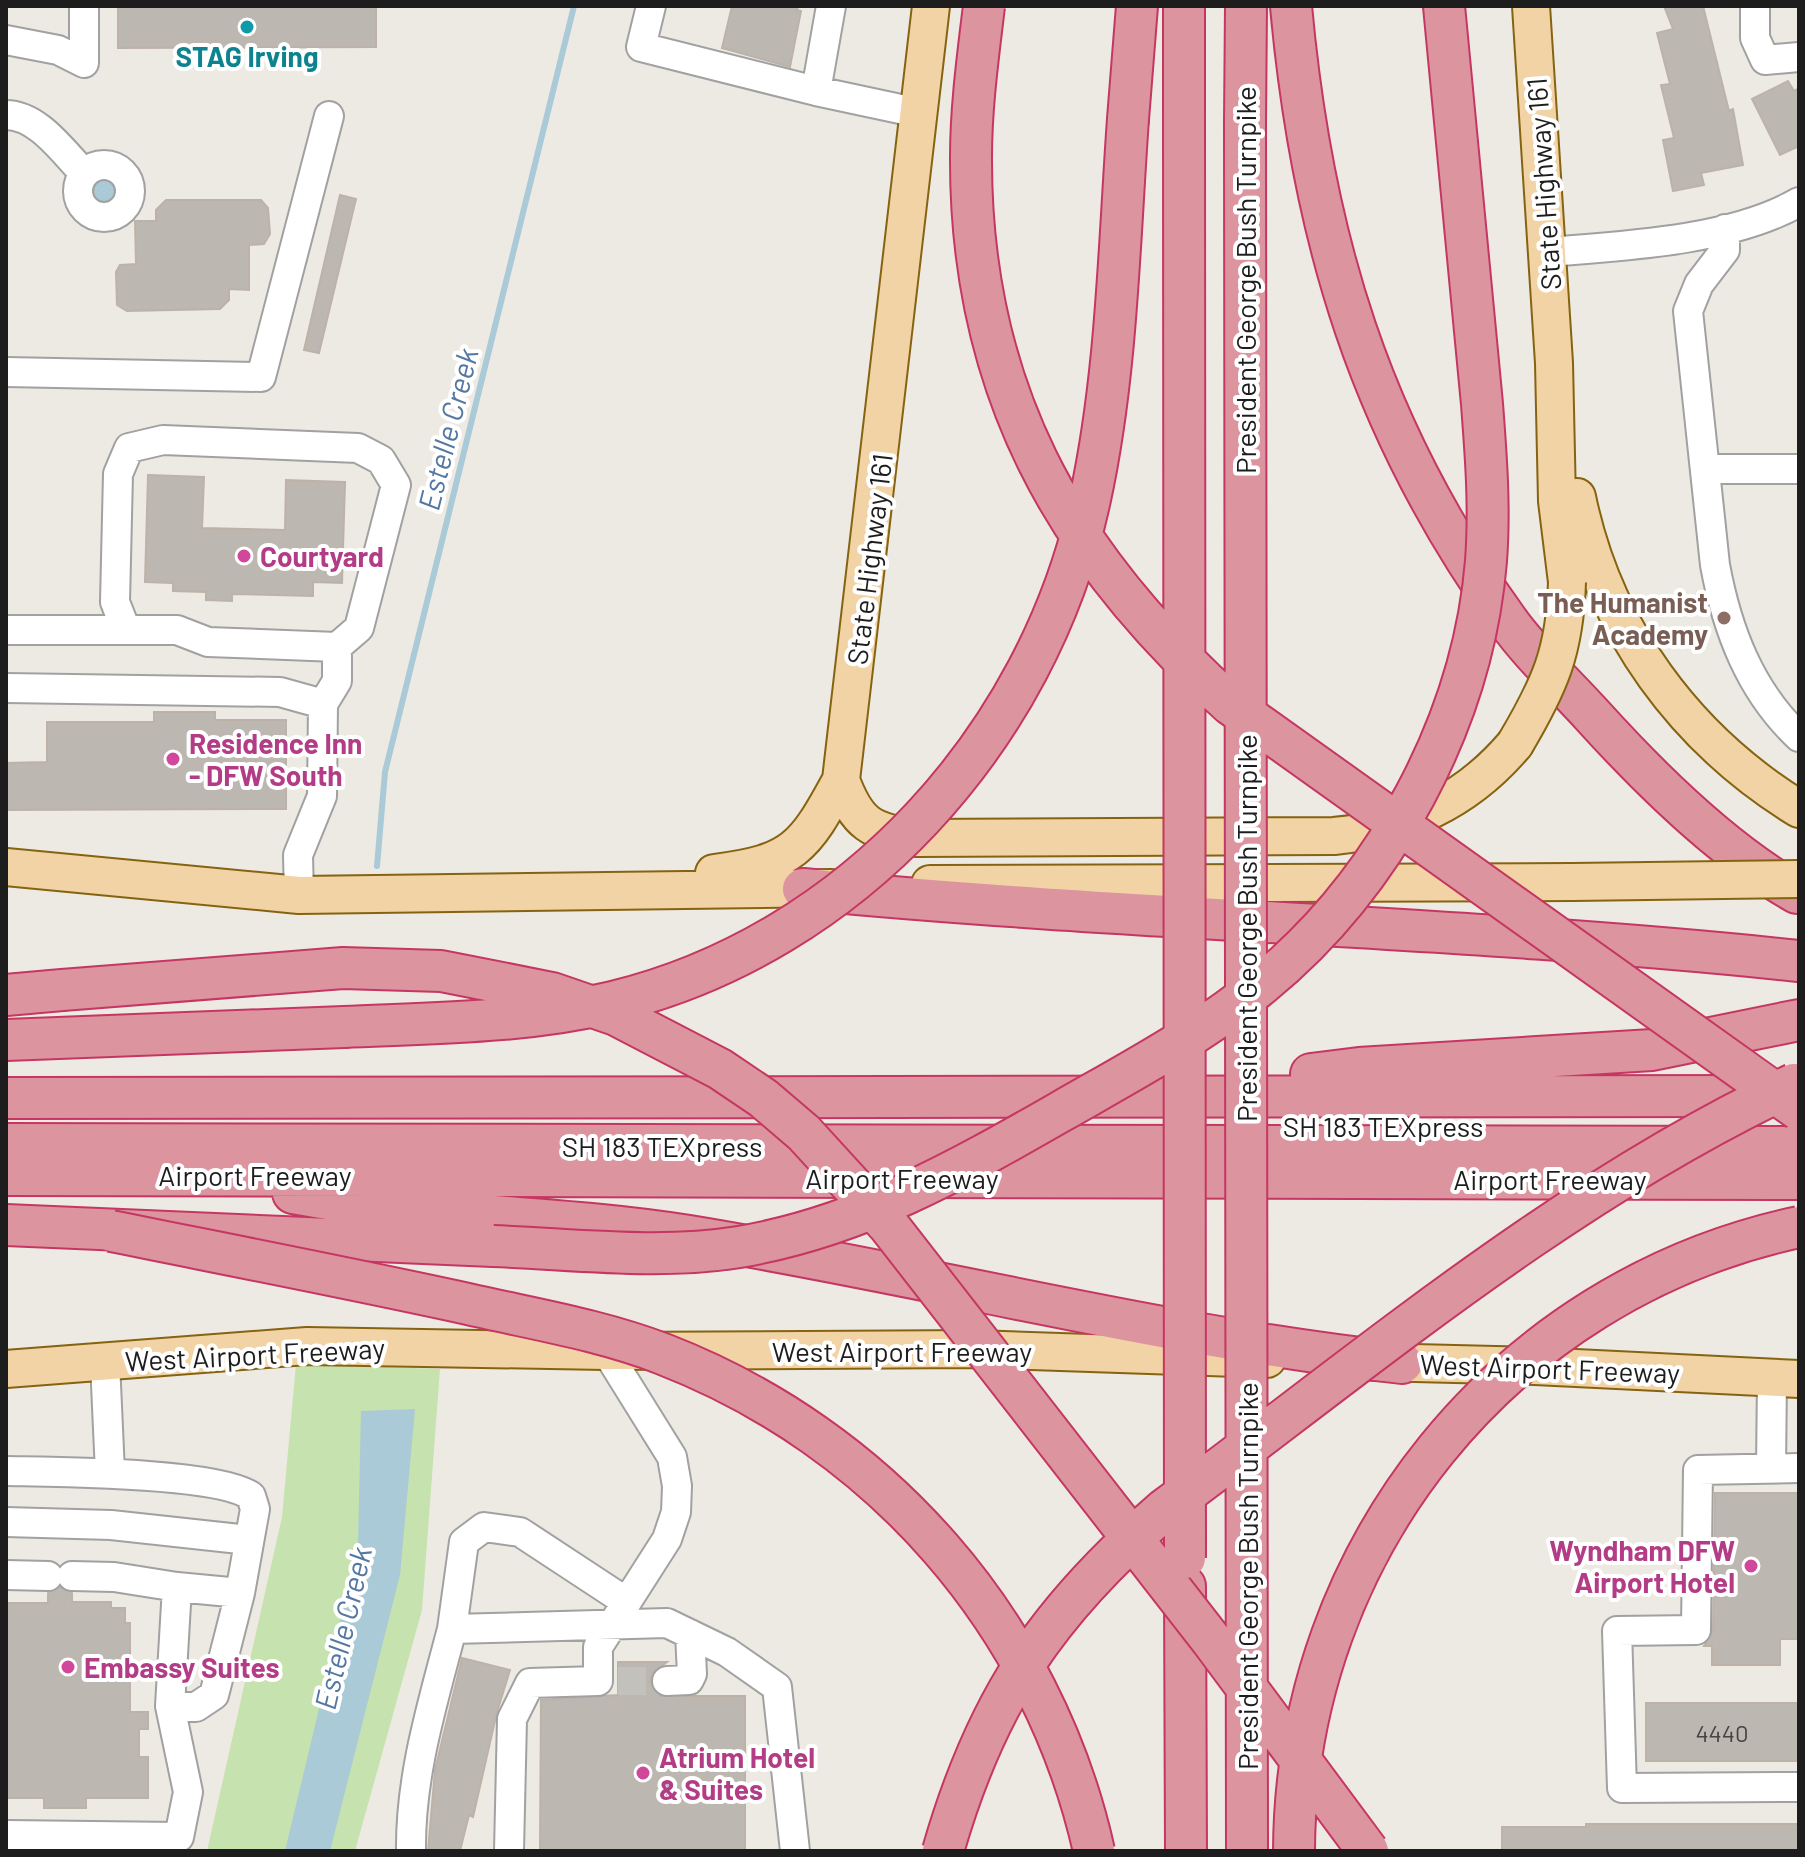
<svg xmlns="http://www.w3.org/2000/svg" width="1805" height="1857" viewBox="0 0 1805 1857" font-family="Barlow,sans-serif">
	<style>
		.grass { fill: #c6e2af }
		.water { fill: #a9cad6 }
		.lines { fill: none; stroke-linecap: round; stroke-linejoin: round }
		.stream { stroke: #a9cad6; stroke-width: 6 }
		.building { fill: #bdb7b1; stroke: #bdb2a8; stroke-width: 2 }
		.minor-tunnel { stroke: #c3c1bc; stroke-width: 28; stroke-dasharray: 28 14; stroke-linecap: butt }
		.minor-casing { stroke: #a1a1a1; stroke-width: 32 }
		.major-casing { stroke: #866310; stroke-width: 40 }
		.highway-casing { stroke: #c53762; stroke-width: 44 }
		.minor { stroke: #fff; stroke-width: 28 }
		.major { stroke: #f1d3a5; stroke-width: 36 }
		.highway { stroke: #dc949e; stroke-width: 40 }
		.major-bridge-casing { stroke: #866310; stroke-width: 40; stroke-linecap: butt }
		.highway-bridge-casing { stroke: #c53762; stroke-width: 44; stroke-linecap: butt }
		.major-bridge { stroke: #f1d3a5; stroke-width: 36 }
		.highway-bridge { stroke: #dc949e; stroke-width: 40 }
		.culture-dot { fill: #0f9aa8; stroke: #fff; stroke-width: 3 }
		.hotel-dot { fill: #d1479c; stroke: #fff; stroke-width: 3 }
		.education-dot { fill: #8d6e63; stroke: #fff; stroke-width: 3 }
		.labels { text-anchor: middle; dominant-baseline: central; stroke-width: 8; stroke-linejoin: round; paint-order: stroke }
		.number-label { font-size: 24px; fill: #454442 }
		.culture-label { font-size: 28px; font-weight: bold; fill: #0d838f; stroke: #fff }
		.street-label { font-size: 28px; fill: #1d1d1d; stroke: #fff }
		.hotel-label { font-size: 28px; font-weight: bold; fill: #b23c85; stroke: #fff; text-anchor: start }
		.education-label { font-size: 28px; font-weight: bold; fill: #785e54; stroke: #fff; text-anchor: end }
		.water-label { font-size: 30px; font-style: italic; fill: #5478a2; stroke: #fff }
	</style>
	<rect width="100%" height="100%" fill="#edeae4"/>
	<path class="grass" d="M296,1364L440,1369L422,1610L355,1851H207L282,1517Z"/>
	<path class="water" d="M91 192a12 12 0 1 1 24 0a12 12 0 1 1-24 0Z
		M415,1409L400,1575L330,1851H285L358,1546L361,1411Z"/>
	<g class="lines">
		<path class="stream" d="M377,866L385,772L574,6"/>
	</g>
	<path class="building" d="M118,6H376V47L118,48Z
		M732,6H798L797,10L801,11L790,67L722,48Z
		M1664,6H1703L1729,111L1733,109L1743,165L1701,173L1704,185L1673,191L1663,140L1674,138L1661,85L1670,84L1657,33L1673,29Z
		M1788,81L1794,91L1799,88V146L1780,155L1752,99Z
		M340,195L356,199L319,353L304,350Z
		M166,200H261L268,208L270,234L264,244L249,245V290L229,289V300L220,309L127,311L117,305L116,272L120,265L136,264L135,221H156V210Z
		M148,475L204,477L202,528L285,530L286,480L345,482L342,583L313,582V596L232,594V601L206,600V592L173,591V583L145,582Z
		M154,712H215V720H286V809L6,810V763L47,762V722H154Z
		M1715,1493H1799V1639H1780V1665H1712V1646H1704L1713,1630Z
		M60,1587L72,1593V1602H111V1608H125V1623H130V1712H148V1729H139V1757H148V1798H86V1808H44V1798H6V1603H48V1593Z
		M462,1658L510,1670L497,1712L473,1817L469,1815L460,1851H428L435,1770Z
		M618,1662H667L652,1673L650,1681L660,1696H745V1851H540L541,1700L618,1695Z
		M1646,1703H1799V1761H1646Z
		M1586,1824H1799V1851H1502V1827H1586Z"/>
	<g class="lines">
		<path class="minor-tunnel" d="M618,1681H667"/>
		<defs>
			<path id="minor" d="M651,6L641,47L816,91
				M831,6L816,91L919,113
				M1755,6V38L1765,60L1799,57
				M6,40L58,50L84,63V6
				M6,115C38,115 63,152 84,173
				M78 191a26 26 0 1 1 52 0a26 26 0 1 1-52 0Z
				M1725,229V250L1699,284L1688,311L1715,565C1727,630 1750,691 1799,737
				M1548,252C1624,246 1731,241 1799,202
				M6,372L261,377L329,116
				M1708,469H1799
				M6,630H177L208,642L337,647V681L323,704L322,796L298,855L299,895
				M126,630L115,602L118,474L129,448L163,440L358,448L381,460L396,485L359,628L337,647
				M6,688L280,692L323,704
				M105,1362L110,1473
				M1771,1468L1772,1378
				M1799,1468L1698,1470L1696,1630L1617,1631L1622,1788L1799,1787
				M6,1471C54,1472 217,1472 251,1496L255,1509L240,1593L177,1587L170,1706L188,1792L179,1837L6,1835
				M6,1522L111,1525L249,1540
				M6,1575L48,1576
				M72,1576L114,1577L177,1587
				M452,1629L464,1542L484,1527L520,1532L625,1601
				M667,1681L689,1680L692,1674L690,1634
				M170,1706L196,1707L214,1695L240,1593
				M411,1851C410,1775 433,1702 452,1629L667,1623L727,1652L777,1687L795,1851
				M509,1851L512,1719L530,1683L598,1681V1647L667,1539L676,1512L677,1486L672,1457L606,1351"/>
			<path id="major" d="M1531,6L1554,363L1557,501L1567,582
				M1577,497C1604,629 1685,739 1799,809
				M841,780C857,824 871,832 916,838L1334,836C1407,829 1467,801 1515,744
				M6,867L299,895L831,888
				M714,873C794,863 804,848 841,780L931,6
				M930,884L1572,882
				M1374,1362L1535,1366L1799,1379
				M6,1369L307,1346L606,1351L974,1349L1267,1359"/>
			<path id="highway" d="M1291,6C1312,237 1370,430 1507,620C1531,654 1564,684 1592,715C1649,778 1722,851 1797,893
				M1128,119L1137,6
				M1184,121V6
				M1245,122L1246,6
				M803,889C1134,921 1468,926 1799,961
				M6,995L62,990
				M6,1040L344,1027
				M1311,1074L1359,1068L1652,1050L1799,1020
				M6,1098L1783,1096
				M6,1144L1799,1147
				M6,1175L1799,1179
				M293,1193C423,1217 557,1215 689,1236C927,1275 1162,1337 1402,1363
				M6,1225L493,1246
				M1185,1586L1186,1851"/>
		</defs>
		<use href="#minor" class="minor-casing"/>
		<use href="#major" class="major-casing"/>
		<use href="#highway" class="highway-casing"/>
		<use href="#minor" class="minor"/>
		<use href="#major" class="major"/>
		<use href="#highway" class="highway"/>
		<defs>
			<path id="major-bridge" d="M1515,744C1550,685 1565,651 1567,582
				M1572,882L1799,879"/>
			<path id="highway-bridge" d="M984,6C978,56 971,107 971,157C970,387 1063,554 1230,704L1799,1110
				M1184,121L1185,1558
				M1245,122L1247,1851
				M62,990L343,968L441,971L552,993L616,1015L720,1069L763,1098L804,1133L889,1226L1212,1641L1368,1851
				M344,1027C434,1023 525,1023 613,1002C852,944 1039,737 1090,499C1117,375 1119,245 1128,119
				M111,1231C230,1255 349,1278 468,1304C533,1319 601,1330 663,1354C880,1438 1043,1623 1094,1851
				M493,1246C574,1249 659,1260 739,1247C858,1227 957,1171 1060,1112C1128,1073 1200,1035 1261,985C1385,884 1473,721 1486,561C1490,508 1486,456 1482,404L1444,6
				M943,1851C986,1701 1047,1611 1165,1509C1367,1359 1564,1192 1794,1084
				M1294,1851C1295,1550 1504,1290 1799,1227"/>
		</defs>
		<use href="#major-bridge" class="major-bridge-casing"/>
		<use href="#highway-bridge" class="highway-bridge-casing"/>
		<use href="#major-bridge" class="major-bridge"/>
		<use href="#highway-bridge" class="highway-bridge"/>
	</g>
	<circle class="culture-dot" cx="247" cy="27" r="8"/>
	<g class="hotel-dot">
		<circle cx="244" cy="556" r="8"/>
		<circle cx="173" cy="759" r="8"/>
		<circle cx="1751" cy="1566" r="8"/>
		<circle cx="68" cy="1667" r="8"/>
		<circle cx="643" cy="1773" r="8"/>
	</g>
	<circle class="education-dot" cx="1724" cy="618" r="8"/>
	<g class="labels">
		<g class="number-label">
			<text x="1722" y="1732">4440</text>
		</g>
		<g class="culture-label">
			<text x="247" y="56">STAG Irving</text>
		</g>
		<g class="street-label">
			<text transform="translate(1543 184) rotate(-94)">State Highway 161</text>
			<text transform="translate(1245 280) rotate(-90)">President George Bush Turnpike</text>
			<text transform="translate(869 559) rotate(-83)">State Highway 161</text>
			<text transform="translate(1246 928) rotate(-90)">President George Bush Turnpike</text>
			<text x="1383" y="1126">SH 183 TEXpress</text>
			<text x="662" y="1146">SH 183 TEXpress</text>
			<text x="255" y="1175">Airport Freeway</text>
			<text x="902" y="1178">Airport Freeway</text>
			<text x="1550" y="1179">Airport Freeway</text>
			<text x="902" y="1351">West Airport Freeway</text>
			<text transform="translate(255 1354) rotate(-3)">West Airport Freeway</text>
			<text transform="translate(1550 1368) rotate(2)">West Airport Freeway</text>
			<text transform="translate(1247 1576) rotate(-90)">President George Bush Turnpike</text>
		</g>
		<g class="hotel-label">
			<text x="260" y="556">Courtyard</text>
			<text x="189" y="743">Residence Inn<tspan x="189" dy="32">- DFW South</tspan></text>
			<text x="1735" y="1550" text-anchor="end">Wyndham DFW<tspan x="1735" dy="32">Airport Hotel</tspan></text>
			<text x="84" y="1667">Embassy Suites</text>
			<text x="659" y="1757">Atrium Hotel<tspan x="659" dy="32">&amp; Suites</tspan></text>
		</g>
		<g class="education-label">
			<text x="1708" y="602">The Humanist<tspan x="1708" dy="32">Academy</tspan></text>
		</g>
		<g class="water-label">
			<text transform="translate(447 429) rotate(-76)">Estelle Creek</text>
			<text transform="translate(342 1628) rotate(-77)">Estelle Creek</text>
		</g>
	</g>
	<rect width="1805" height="1857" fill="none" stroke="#1d1d1d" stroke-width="16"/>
</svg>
